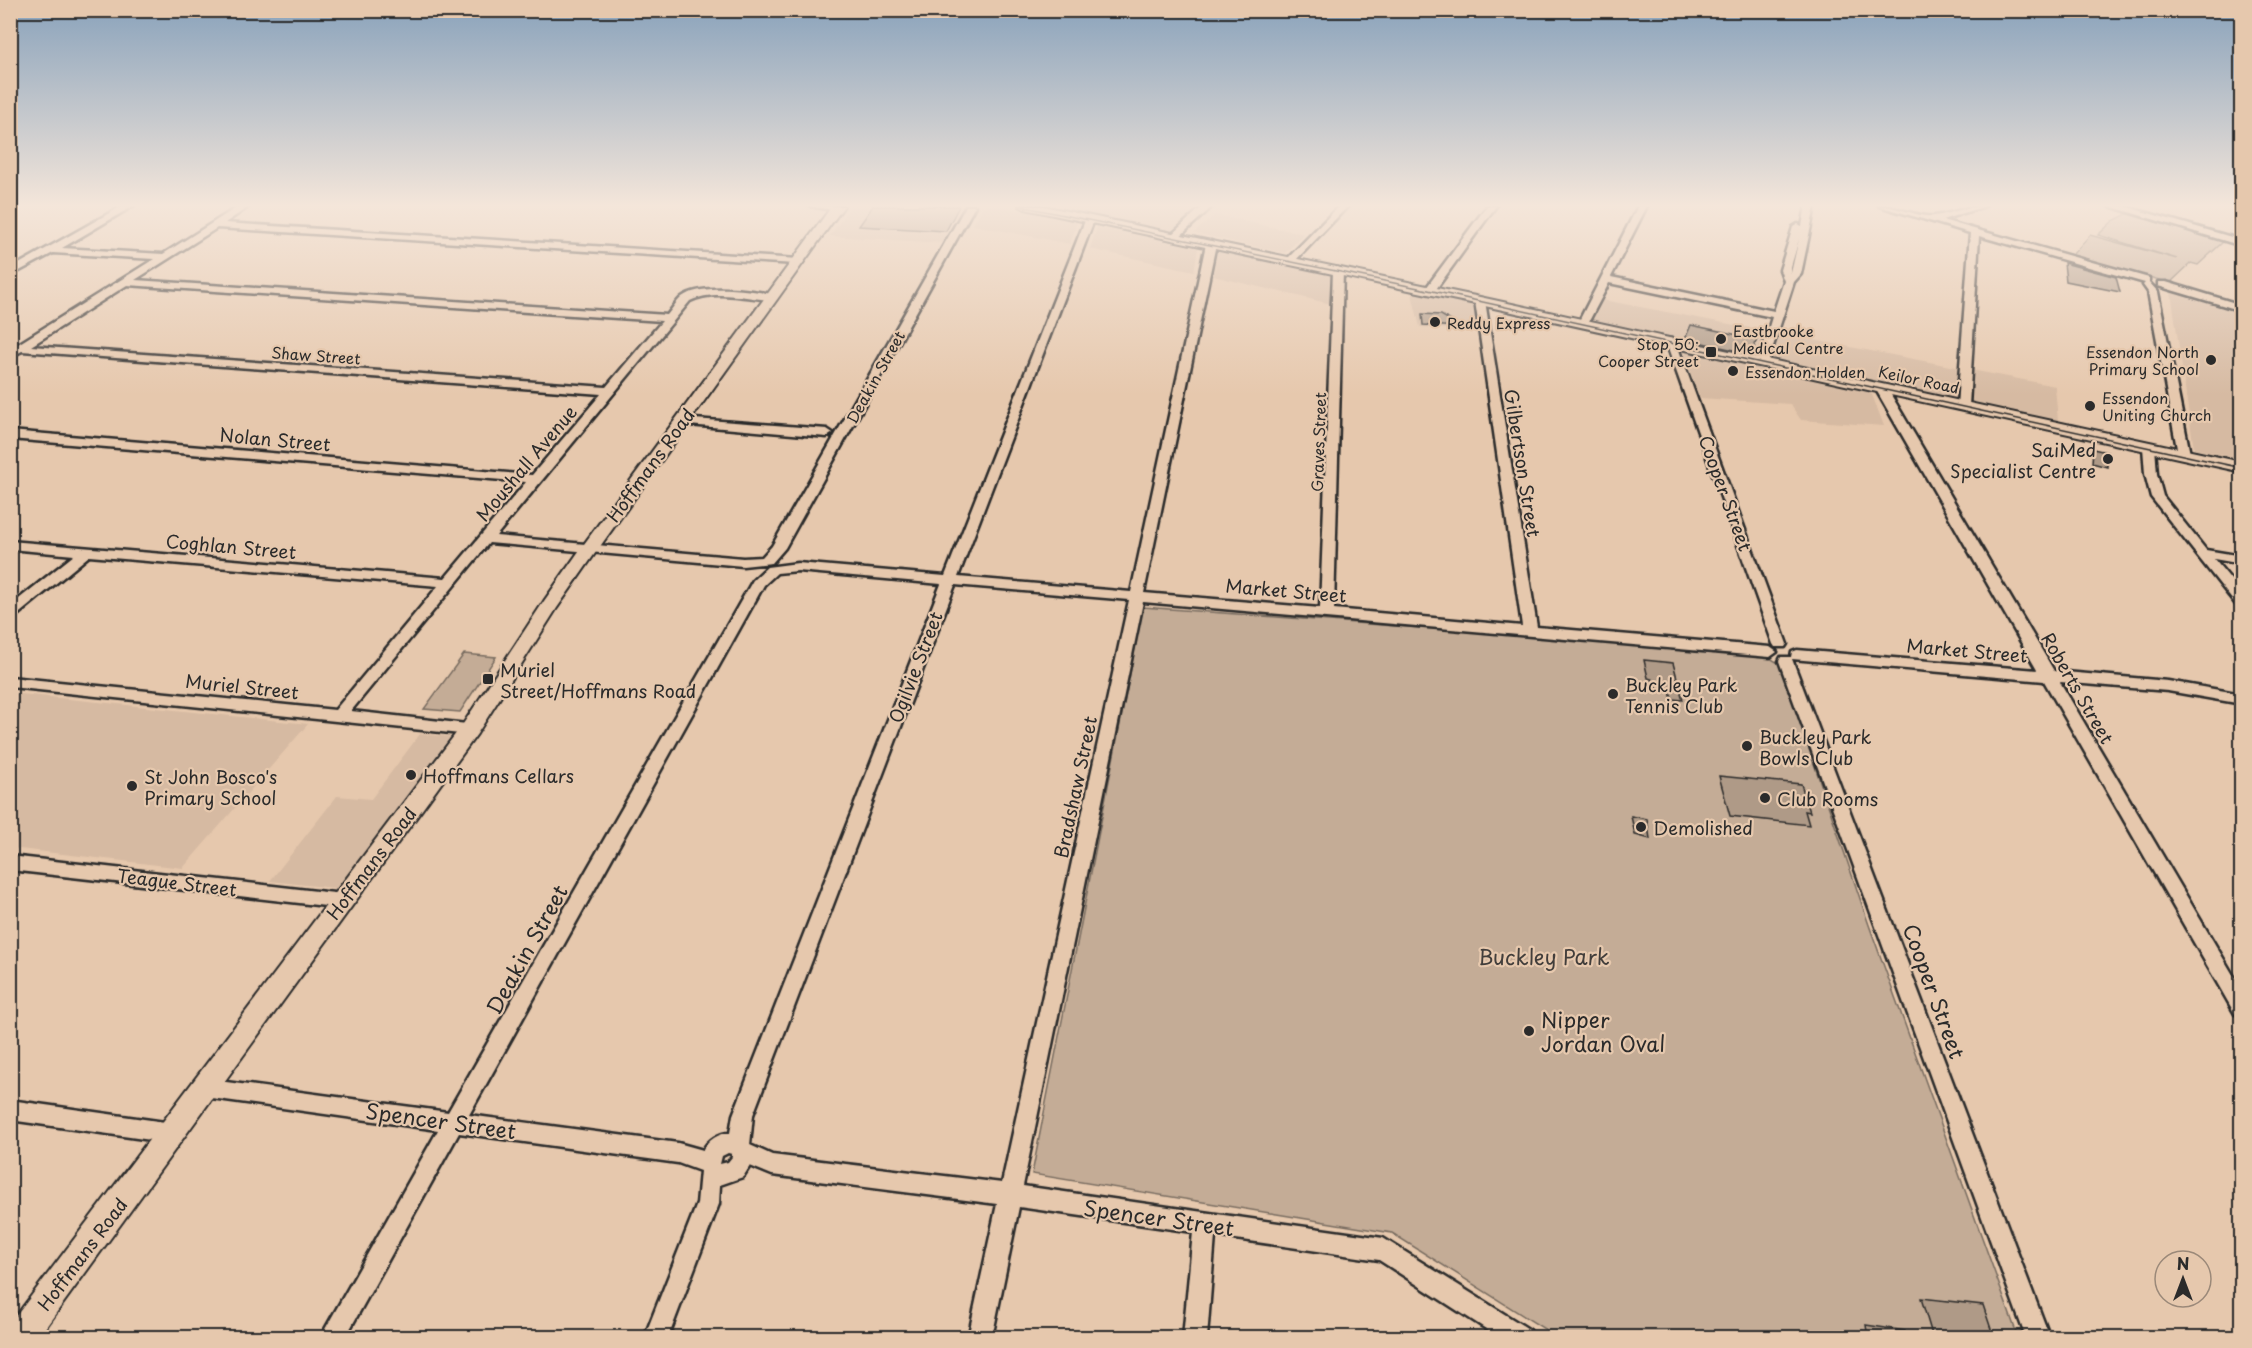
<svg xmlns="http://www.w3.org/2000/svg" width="2252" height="1348" viewBox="0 0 2252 1348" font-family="'Playpen Sans',sans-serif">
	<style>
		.built { fill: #d6baa2 }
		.green { fill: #c4ac96; stroke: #786c60; stroke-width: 1.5 }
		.building { fill: #af9a87; stroke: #2b2b2b; stroke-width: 1.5 }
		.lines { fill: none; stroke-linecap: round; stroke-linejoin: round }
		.minor-casing { stroke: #2b2b2b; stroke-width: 5 }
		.major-casing { stroke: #2b2b2b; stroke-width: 4 }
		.minor { fill: #e6c8ad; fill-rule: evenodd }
		.major { fill: #e6c8ad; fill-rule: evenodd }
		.tram { stroke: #2b2b2b; stroke-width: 1.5 }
		.poi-dot { fill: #2b2b2b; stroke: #e6c8ad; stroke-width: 2 }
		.labels { text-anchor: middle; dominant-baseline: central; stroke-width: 4.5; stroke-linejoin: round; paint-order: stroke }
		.far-poi-label { font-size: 15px; fill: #2b2b2b; stroke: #e6c8ad; text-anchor: start }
		.far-street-label { font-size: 15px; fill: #2b2b2b; stroke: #e6c8ad }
		.street-label { font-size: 18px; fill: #2b2b2b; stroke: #e6c8ad }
		.poi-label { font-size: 18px; fill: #2b2b2b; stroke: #e6c8ad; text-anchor: start }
		.near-street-label { font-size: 21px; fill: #2b2b2b; stroke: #e6c8ad }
		.near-park-label { font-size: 21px; fill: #423e3b; stroke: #e6c8ad }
		.near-poi-label { font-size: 21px; fill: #2b2b2b; stroke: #e6c8ad; text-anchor: start }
	</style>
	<rect width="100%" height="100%" fill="#e6c8ad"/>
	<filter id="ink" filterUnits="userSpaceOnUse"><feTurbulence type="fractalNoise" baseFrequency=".0167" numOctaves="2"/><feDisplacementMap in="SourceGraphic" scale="12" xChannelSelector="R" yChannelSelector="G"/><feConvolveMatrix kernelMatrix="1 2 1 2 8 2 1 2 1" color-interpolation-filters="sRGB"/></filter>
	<g filter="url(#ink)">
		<path class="built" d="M851,206H964L943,243L830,236Z
			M983,206H996L1077,222L1070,244L973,225Z
			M1057,206H1178L1196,210L1171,231Z
			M1215,215L1304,234L1285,253L1194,233Z
			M1097,227L1198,248L1194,271L1090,249Z
			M1217,251L1331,275V304L1213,276Z
			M1411,290L1473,306L1479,332L1420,327Z
			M2171,292L2241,313V459L2194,449Z
			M1603,300L2055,386L2058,421L1593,320Z
			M1682,350L1871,392L1884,426L1801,420L1790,404L1700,398Z
			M11,693L146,707L308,724L183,868L11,848Z
			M420,734L454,737L344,889L270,881L337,796L371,799Z"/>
		<path class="green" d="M2127,214L2224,241L2198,265L2191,263L2170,283L2072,255L2090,235L2177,259L2098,235L2113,221Z
			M1143,607L1527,636L1770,658L1780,664L1869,925L2018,1337H1557L1392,1233L1032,1174Z
			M464,654L496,657L460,712L424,709Z"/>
		<path class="building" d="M873,206H959L946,231L859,226Z
			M2064,263L2116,277L2120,292L2066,281Z
			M1422,314L1441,315L1461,327L1423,325Z
			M1691,325L1757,339L1752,354L1685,339Z
			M2093,449L2107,452V467L2092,463Z
			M1644,660L1673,663L1683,700L1672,699L1669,688L1654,687L1652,679L1648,678Z
			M1719,776L1801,784L1810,812L1805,811L1809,825L1730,816Z
			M1631,816L1647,819L1650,839L1635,835Z
			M1921,1298L1983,1305L1994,1338H1933Z
			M1866,1325L1905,1331L1904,1338H1868Z"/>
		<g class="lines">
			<defs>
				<path id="minor" d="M122,206H133L62,248L163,254L239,206H250L225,223L799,259V263L796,264L217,228L135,280L667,315C672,309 677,301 682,297C700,283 754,290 775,295L776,297L771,300C746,298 713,289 690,301L496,536L743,558L762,557L772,546L966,206H975L785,548L772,563L743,566L489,543L351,711L476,725L478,729L476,733L470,735L10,687V677L335,710L438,586L89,556L15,617L10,618V606L74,555L10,549V541L445,578L526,482L10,439V431L532,475L601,394L22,351L10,357V349L154,259L53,253L10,276V269ZM127,285L662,321L606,387L31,346Z
					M810,206H840L841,208L837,211Z
					M1203,206H1213L1177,239H1171V235Z
					M1339,206H1348L1294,262H1288V258Z
					M1487,206H1496L1434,292H1426V288Z
					M1638,206H1647L1611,277L1774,311L1784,281L1780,270L1793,227L1798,224L1802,226L1806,206H1815L1801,274L1794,282L1767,365L1763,366L1758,363L1772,317L1609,283L1588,323L1579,325L1578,323ZM1799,239L1791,273L1790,270Z
					M1879,206C1896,206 1921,218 1934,216C1952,214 1967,206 1985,206L1942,220L2149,278V282L2158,292L2190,454L2188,457L2184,458L2178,454L2148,292L2143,285L2145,283L1979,236L1969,406L1967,408H1959L1957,406L1970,233Z
					M2109,206H2124L2242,240V246Z
					M1086,218L1094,220L958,577L1131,592L1206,244L1211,241L1216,244L1144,593L1320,608L1333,271L1338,268L1343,271L1334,609L1522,626L1475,301L1480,298L1485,301L1537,627L1770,647L1777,652L1770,657L1143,602L1023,1186L1383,1238L1530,1330L1534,1338H1500L1379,1260L1215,1236L1207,1338H1183L1193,1232L1019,1207L992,1338H968L997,1204L772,1175L750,1166L743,1177L720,1185L719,1204L668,1338H644L697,1204L700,1171L678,1163L459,1133L345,1338H320L438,1130L204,1097L197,1095L194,1088L197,1081L204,1079L448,1112L753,580L767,567L798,563L945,576ZM798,571L941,584L733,1115L730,1133C719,1133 708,1140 703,1150L678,1143L469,1115L764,585L777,573ZM955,585L1129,600L1002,1183L772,1155L750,1145L753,1115ZM728,1153L732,1154V1157L728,1162L720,1164L722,1156Z
					M2158,282H2166L2242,305V311L2158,286Z
					M1671,339L1676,342L1787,644L1785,647H1775L1773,644L1666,342Z
					M1881,385L1887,388L2054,671L2168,681L2242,694V704L2168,691L2060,682L2242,990V1016L2235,1014L2044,681L1792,659L2050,1338H2026L1779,661L1781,657H1791L1792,652L1797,650L2037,670L1875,388Z
					M681,418L827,429L833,433L827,437L677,424L675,422Z
					M2149,443L2155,447L2157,474L2163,496L2206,550L2242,556V564L2214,559L2242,593V607L2237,606L2151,497L2145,474L2143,447Z
					M10,856L343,894L349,896L352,901L349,906L343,908L10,870Z
					M10,1100L172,1123L179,1126L182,1133L179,1140L172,1143L10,1120Z"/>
				<path id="major" d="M832,206H844L596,552L557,608L477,734L38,1338H10V1324L463,724L544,601L584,544Z
					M1019,206H1043L1480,297L2242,462V472L1480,305L1025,209Z"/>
			</defs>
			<use href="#minor" class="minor-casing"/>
			<use href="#major" class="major-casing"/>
			<use href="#minor" class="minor"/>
			<use href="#major" class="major"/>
			<path class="tram" d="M1020,206L1428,290L2242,468"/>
		</g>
	</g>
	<linearGradient id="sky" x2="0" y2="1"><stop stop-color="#89a2bb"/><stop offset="0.52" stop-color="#f4e6da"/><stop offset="1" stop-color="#f4e6da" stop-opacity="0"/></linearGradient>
	<rect width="2252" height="395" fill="url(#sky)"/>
	<g class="poi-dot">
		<circle cx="1435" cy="322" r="6"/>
		<circle cx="1721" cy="339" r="6"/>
		<rect x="1705" y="346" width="12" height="12" rx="3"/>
		<circle cx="2211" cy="360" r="6"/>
		<circle cx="1733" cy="371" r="6"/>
		<circle cx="2090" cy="406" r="6"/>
		<circle cx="2108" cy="459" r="6"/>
		<rect x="482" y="673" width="12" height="12" rx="3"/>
		<circle cx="1613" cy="694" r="6"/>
		<circle cx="1747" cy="746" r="6"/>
		<circle cx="411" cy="775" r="6"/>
		<circle cx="132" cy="786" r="6"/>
		<circle cx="1765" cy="798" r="6"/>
		<circle cx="1641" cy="827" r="6"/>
		<circle cx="1529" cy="1031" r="6"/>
	</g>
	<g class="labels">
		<g class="far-poi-label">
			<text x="1447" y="322">Reddy Express</text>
			<text x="1733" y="330">Eastbrooke<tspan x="1733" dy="17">Medical Centre</tspan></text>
			<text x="1699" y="343" text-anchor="end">Stop 50:<tspan x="1699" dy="17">Cooper Street</tspan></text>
			<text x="2199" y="351" text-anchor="end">Essendon North<tspan x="2199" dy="17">Primary School</tspan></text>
			<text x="1745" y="371">Essendon Holden</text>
			<text x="2102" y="397">Essendon<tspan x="2102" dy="17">Uniting Church</tspan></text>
		</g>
		<g class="far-street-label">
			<text transform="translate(316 355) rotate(4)">Shaw Street</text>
			<text transform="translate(875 377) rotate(-61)">Deakin Street</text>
			<text transform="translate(1919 379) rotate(12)">Keilor Road</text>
			<text transform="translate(1318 442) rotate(-88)">Graves Street</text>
		</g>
		<g class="street-label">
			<text transform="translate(275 439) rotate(5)">Nolan Street</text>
			<text transform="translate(526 463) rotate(-50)">Moushall Avenue</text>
			<text transform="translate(1523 463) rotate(81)">Gilbertson Street</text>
			<text transform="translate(650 465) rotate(-54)">Hoffmans Road</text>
			<text transform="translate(1726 493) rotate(70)">Cooper Street</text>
			<text transform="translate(231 546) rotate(5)">Coghlan Street</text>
			<text transform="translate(1286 590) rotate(5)">Market Street</text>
			<text transform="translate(1967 650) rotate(5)">Market Street</text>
			<text transform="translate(915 667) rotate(-69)">Ogilvie Street</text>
			<text transform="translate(242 686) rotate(6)">Muriel Street</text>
			<text transform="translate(2078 688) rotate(60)">Roberts Street</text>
			<text transform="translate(1075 787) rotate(-78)">Bradshaw Street</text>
			<text transform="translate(371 863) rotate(-53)">Hoffmans Road</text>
			<text transform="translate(177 882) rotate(7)">Teague Street</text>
			<text transform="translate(82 1254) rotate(-53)">Hoffmans Road</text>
		</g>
		<g class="poi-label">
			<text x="2096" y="449" text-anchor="end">SaiMed<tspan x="2096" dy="21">Specialist Centre</tspan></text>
			<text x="500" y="669">Muriel<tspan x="500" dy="21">Street/Hoffmans Road</tspan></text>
			<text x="1625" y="684">Buckley Park<tspan x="1625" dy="21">Tennis Club</tspan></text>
			<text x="1759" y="736">Buckley Park<tspan x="1759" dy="21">Bowls Club</tspan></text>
			<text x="423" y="775">Hoffmans Cellars</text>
			<text x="144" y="776">St John Bosco's<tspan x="144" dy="21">Primary School</tspan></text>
			<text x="1777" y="798">Club Rooms</text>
			<text x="1653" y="827">Demolished</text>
		</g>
		<g class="near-street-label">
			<text transform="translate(526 949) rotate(-61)">Deakin Street</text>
			<text transform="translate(1935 991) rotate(70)">Cooper Street</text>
			<text transform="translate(441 1120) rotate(8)">Spencer Street</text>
			<text transform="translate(1159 1217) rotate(8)">Spencer Street</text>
		</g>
		<g class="near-park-label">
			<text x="1544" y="956">Buckley Park</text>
		</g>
		<g class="near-poi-label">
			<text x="1541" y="1019">Nipper<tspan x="1541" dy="24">Jordan Oval</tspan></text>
		</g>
	</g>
	<rect width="2252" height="1348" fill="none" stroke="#e6c8ad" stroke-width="36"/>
	<rect x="18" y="18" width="2216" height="1312" fill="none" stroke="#2b2b2b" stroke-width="2" filter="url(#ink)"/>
	<g transform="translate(2183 1279)"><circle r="28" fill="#e6c8ad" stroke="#9b8979" stroke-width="1.5"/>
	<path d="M0-4.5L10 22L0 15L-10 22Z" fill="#2b2b2b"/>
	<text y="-9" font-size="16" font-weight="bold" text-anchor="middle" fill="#2b2b2b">N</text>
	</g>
</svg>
